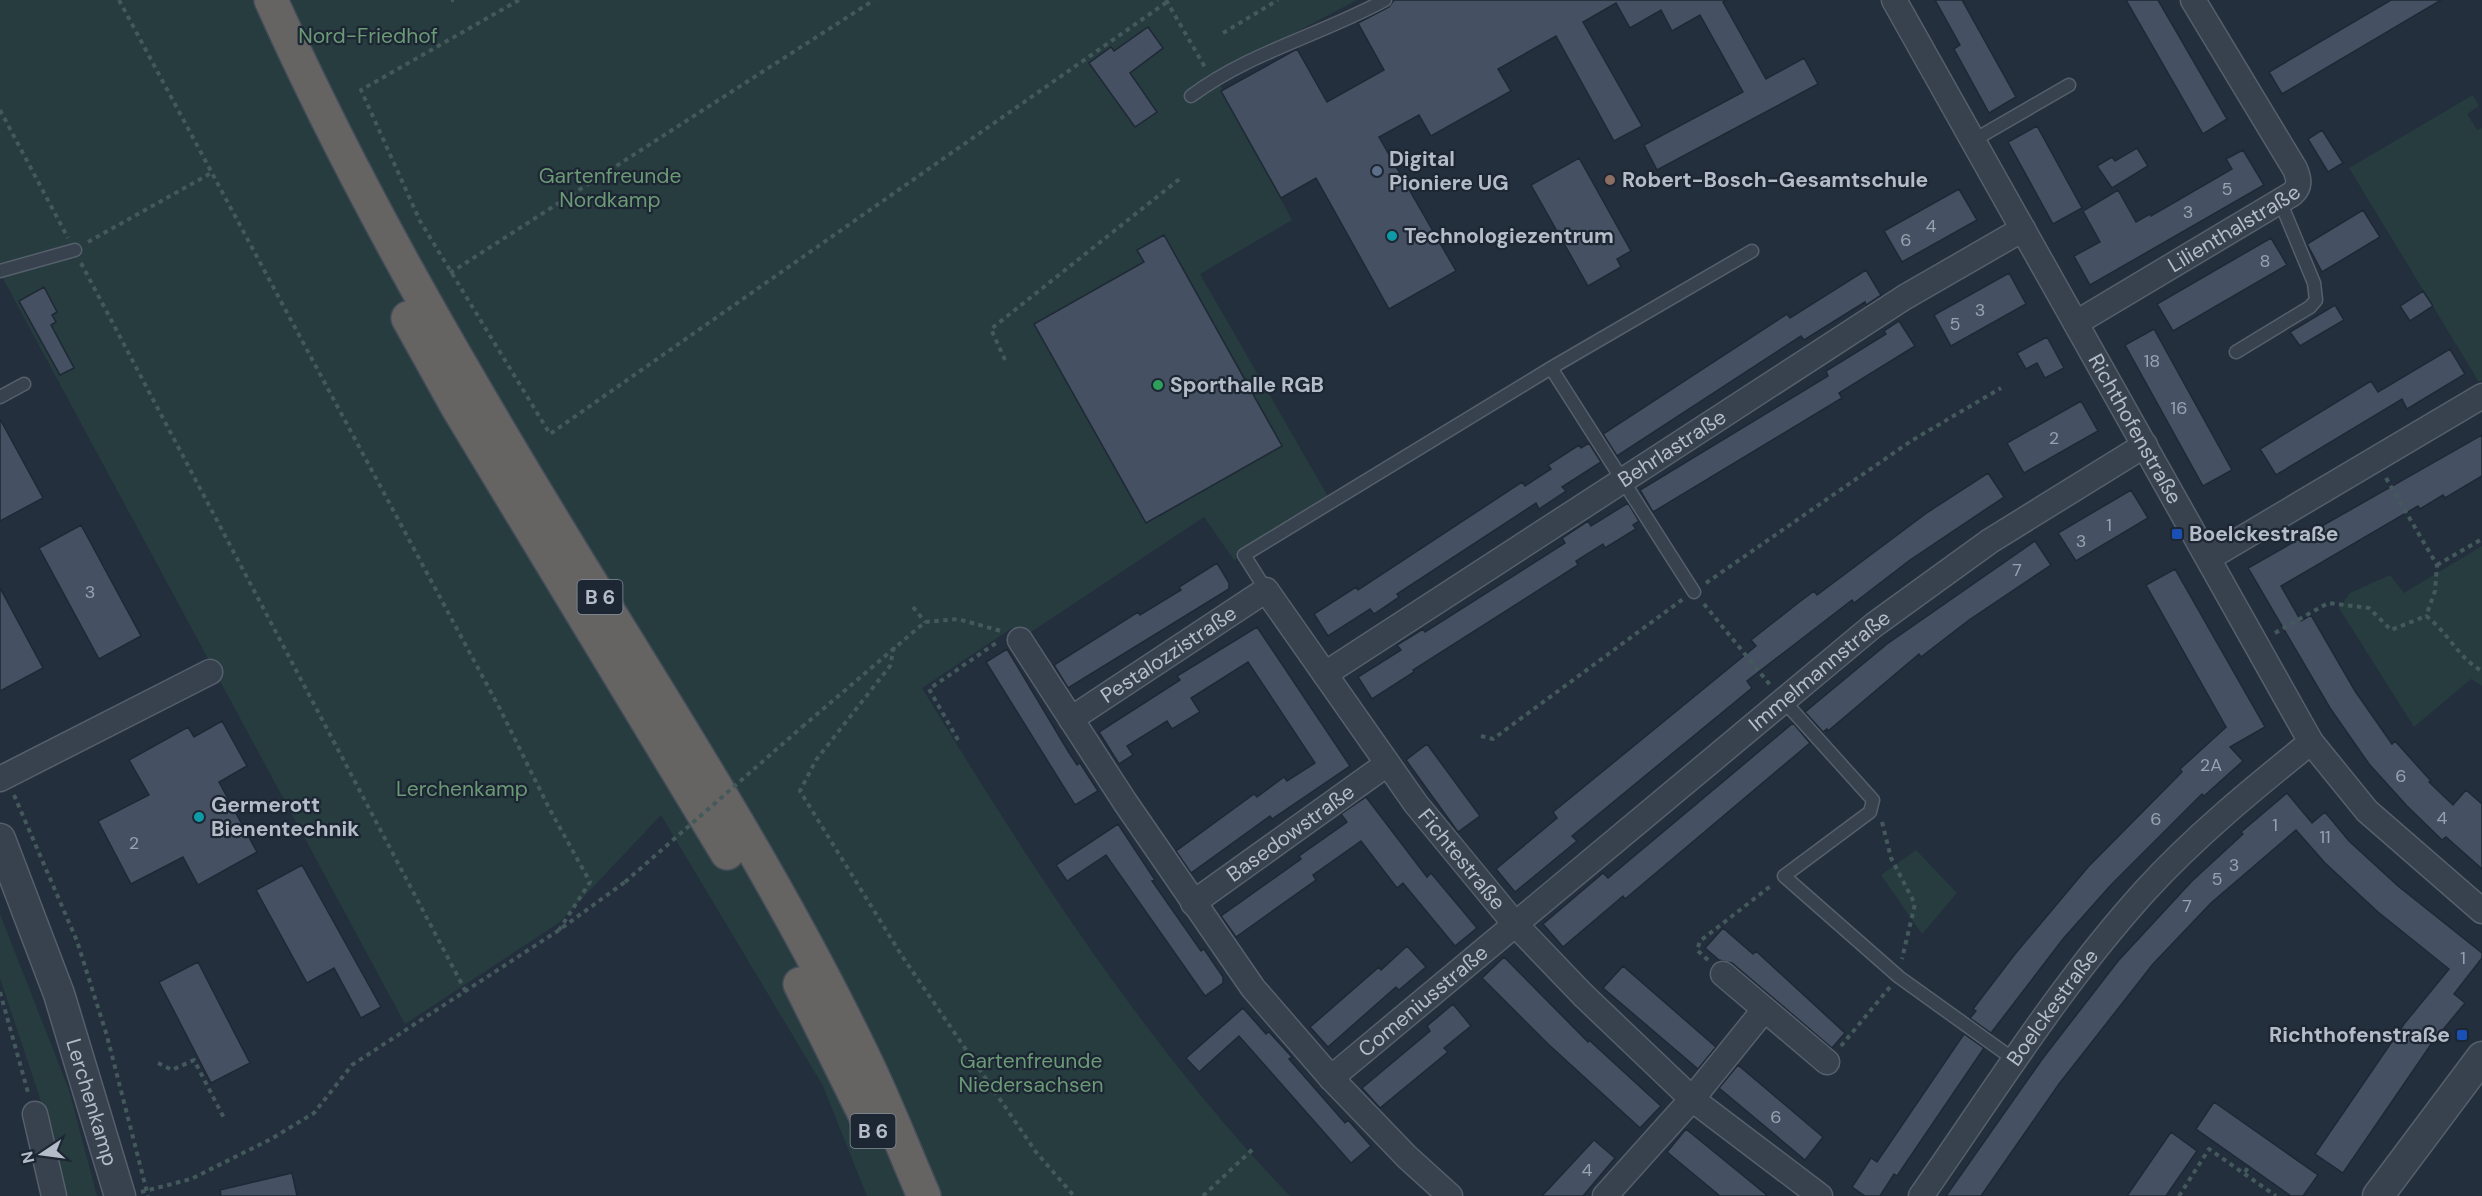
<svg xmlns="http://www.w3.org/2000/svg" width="2482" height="1196" viewBox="0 0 2482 1196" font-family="'DM Sans',sans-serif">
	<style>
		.green { fill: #263c3f }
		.building { fill: #455162; stroke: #1f2835; stroke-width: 1.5 }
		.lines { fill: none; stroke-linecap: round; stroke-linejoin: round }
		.service-casing { stroke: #565f6c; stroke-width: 15 }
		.minor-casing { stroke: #565f6c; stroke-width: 27 }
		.tertiary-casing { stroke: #565f6c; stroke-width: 33 }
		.trunk-casing { stroke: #434c59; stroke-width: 36 }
		.path { stroke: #44595c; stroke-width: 4; stroke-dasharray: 4.5 4.5; stroke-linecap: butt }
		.service { stroke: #38414e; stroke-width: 12 }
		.minor { stroke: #38414e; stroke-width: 24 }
		.tertiary { stroke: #38414e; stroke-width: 30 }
		.trunk { stroke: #656462; stroke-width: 33 }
		.path-bridge { stroke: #44595c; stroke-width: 4; stroke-dasharray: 4.5 4.5; stroke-linecap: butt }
		.service-dot { fill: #5c6f8a; stroke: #1d2633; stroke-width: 2 }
		.education-dot { fill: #8d6e63; stroke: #1d2633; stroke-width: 2 }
		.culture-dot { fill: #0f9aa8; stroke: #1d2633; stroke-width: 2 }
		.leisure-dot { fill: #2e9e5b; stroke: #1d2633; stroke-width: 2 }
		.transit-dot { fill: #1a4fb4; stroke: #1d2633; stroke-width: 2 }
		.labels { text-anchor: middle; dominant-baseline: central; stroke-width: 4.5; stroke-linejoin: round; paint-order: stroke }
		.number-label { font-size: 18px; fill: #98a1af }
		.shield { fill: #1d2633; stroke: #878f9c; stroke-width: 1.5 }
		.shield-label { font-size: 20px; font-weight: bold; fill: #b4bcc9 }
		.park-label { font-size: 21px; fill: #6b9a76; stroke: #1d2633 }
		.poi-label { font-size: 21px; font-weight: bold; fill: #b4bcc9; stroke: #1d2633; text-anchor: start }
		.street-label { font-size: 21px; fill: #b4bcc9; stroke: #1d2633 }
	</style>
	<rect width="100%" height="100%" fill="#242f3e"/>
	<path class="green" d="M0,0H1357L1215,75L1292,220L1200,274L1330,500L1234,560L1204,517L1028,634L1012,628L922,688C1031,866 1145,1045 1290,1196H867L823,1086L661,815L560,922L405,1024L0,273Z
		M2473,95L2479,106L2467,114L2477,130L2482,128V380L2479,382L2349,168Z
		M2482,546V686L2471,679L2414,727L2339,608L2350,593L2390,575L2404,593Z
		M1916,850L1957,893L1922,934L1881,875Z
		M0,914L69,1090L97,1196H62L39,1095L0,978Z"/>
	<path class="building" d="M1394,0H1727L1723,2L1766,79L1804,58L1818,84L1657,170L1644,145L1743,92L1700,15L1672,31L1661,10L1630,28L1616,3L1583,22L1642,126L1614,141L1556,36L1498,69L1511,91L1431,136L1419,115L1379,137L1456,271L1389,309L1316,178L1281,198L1221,91L1297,49L1327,102L1384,70L1358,23L1389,7Z
		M1935,0H1962L2016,97L1989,113L1954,49L1960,45Z
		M2126,0H2158L2227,119L2203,134Z
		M2391,0H2441L2282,94L2269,72Z
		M1148,27L1163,48L1130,73L1157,112L1135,127L1089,63L1111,47L1114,51Z
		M2037,126L2082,208L2053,224L2008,142Z
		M2322,130L2343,163L2328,172L2308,139Z
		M2137,148L2148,166L2112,188L2097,166L2112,157L2115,161Z
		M2243,150L2264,185L2090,285L2074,256L2100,242L2083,211L2118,190L2136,222L2150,214L2151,216L2232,169L2226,159Z
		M1579,158L1631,251L1617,259L1621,267L1588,286L1531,185Z
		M1959,189L1977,220L1902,262L1884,231Z
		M2363,210L2380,237L2322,272L2307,244Z
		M1164,235L1282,446L1146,523L1034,324L1144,262L1137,250Z
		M2271,238L2287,265L2173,331L2157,304Z
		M1866,270L1881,295L1866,305L1865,302L1804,340L1801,336L1617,456L1603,434L1787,314L1790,318Z
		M2009,273L2026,304L1951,346L1934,315Z
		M44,287L57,312L52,315L56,322L51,325L74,368L60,375L19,301Z
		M2423,291L2433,306L2410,321L2400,306Z
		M2335,305L2344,320L2300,346L2290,332Z
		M1899,321L1915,346L1839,393L1842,398L1653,512L1640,490L1828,376L1826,371L1886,334L1884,331Z
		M2154,329L2232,470L2203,486L2125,345Z
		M2047,337L2064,368L2045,378L2037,363L2026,369L2017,353Z
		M2450,349L2465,374L2407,409L2402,399L2276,475L2260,449L2371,381L2378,392Z
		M2081,401L2098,431L2024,473L2007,443Z
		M0,419L43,498L0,521Z
		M2482,435V476L2445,498L2443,495L2420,509L2418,506L2281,586L2301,621L2311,615L2355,691L2392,744L2395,741L2431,781L2429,782L2453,805L2466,790L2482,804V869L2446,837L2442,840L2407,806L2369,764L2330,708L2248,568Z
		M1589,443L1601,462L1562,487L1566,491L1539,509L1536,503L1397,594L1399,597L1374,614L1370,609L1328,636L1314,614L1356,587L1358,590L1522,482L1525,486L1551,469L1548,465L1579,445L1581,448Z
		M1988,473L2004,497L1910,560L1854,603L1852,600L1747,681L1752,688L1572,836L1577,841L1515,892L1496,869L1557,818L1553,812L1756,646L1751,640L1798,603L1814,591L1817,595L1928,512Z
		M2131,490L2148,518L2076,561L2058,533Z
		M1628,503L1639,521L1633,525L1636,529L1605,548L1603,544L1576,561L1578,565L1413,670L1414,672L1372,699L1358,677L1401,650L1397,645L1423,629L1425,632L1565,543L1562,538L1588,521L1591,526Z
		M81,525L141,636L99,659L39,548Z
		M2035,541L2051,565L1969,620L1921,657L1919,654L1828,731L1827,729L1823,732L1805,712L1887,644Z
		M1217,563L1229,583V589L1068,688L1054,665L1138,612L1140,615L1181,590L1179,587Z
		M2175,569L2265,727L2230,747L2243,761L2204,796L2202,794L2110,886L2063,939L1991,1033L1970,1018L1976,1011L1973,1009L2015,954L2088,867L2182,772L2180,769L2226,727L2146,585Z
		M0,588L43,668L0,691Z
		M1257,627L1350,766L1272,819L1270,816L1191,873L1176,851L1254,794L1257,797L1284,777L1287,781L1315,763L1248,662L1191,698L1200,712L1172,729L1167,721L1127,746L1133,755L1119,764L1099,732L1180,680L1177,676Z
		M1007,649L1068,751L1077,765L1080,763L1098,791L1075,805L986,662Z
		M222,721L247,766L219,782L257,852L198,885L183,857L131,884L98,821L149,795L129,760L188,727L194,737Z
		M1793,723L1810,743L1625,899L1623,896L1563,947L1543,924L1603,873L1608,878Z
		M1427,744L1480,816L1458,832L1406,760Z
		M2287,793L2312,823L2325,812L2349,841L2398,886L2482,953V958L2454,994L2465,1003L2432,1043L2343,1173L2315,1154L2404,1024L2449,969L2378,912L2325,863L2296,830L2211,903L2153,964L2059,1084L1981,1196H1946L2043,1058L2118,961L2192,881L2243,834L2241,832Z
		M1366,797L1427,877L1431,873L1477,928L1455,946L1403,883L1397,888L1361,841L1313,875L1316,880L1236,937L1221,916L1301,859L1299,856L1347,822L1341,814Z
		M1118,824L1155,880L1152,881L1201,951L1204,949L1223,977V983L1205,996L1106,855L1067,881L1056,865Z
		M302,865L381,1007L361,1018L334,968L307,983L256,890Z
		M1723,928L1753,954L1756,951L1845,1033L1832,1048L1732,963L1719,960L1705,948Z
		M1407,946L1426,967L1399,990L1396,987L1328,1047L1310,1027L1379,967L1381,970Z
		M1504,957L1588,1042L1589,1040L1661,1106L1640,1128L1548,1044L1482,978Z
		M198,962L250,1063L211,1083L159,982Z
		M1623,966L1716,1047L1698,1069L1603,988Z
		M1453,1004L1471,1026L1444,1048L1448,1052L1380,1108L1362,1088L1430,1031L1427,1026Z
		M1243,1008L1266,1034L1269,1032L1292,1057L1289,1059L1345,1123L1348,1120L1371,1146L1351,1163L1239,1036L1199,1072L1186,1058Z
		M1964,1034L1984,1048L1897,1176L1894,1174L1880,1196H1865L1852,1187L1871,1158L1877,1162Z
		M1738,1065L1823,1137L1805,1160L1719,1088Z
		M2214,1102L2318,1175L2303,1196H2291L2196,1129Z
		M1686,1129L1746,1178L1768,1196H1720L1667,1152Z
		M2171,1132L2197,1151L2170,1190L2166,1196H2127Z
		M1594,1140L1615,1158L1583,1196H1542Z
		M292,1173L297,1196H221L220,1190Z"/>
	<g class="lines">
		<defs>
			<path id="service" d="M1191,96C1250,52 1321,35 1385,0
				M1974,140L2069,85
				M0,271L75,250
				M2236,352L2310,307L2316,300L2314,283L2280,201
				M1551,368L1694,592
				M0,397L24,384
				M1266,590L1244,555L1551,368L1752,251
				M1783,700L1873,800L1870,812L1784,876L1899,977L2016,1061"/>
			<g id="minor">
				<path id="s1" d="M1894,0L2311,742L2367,811L2482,911"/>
				<path id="s2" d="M2076,323L2292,194C2301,186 2299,179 2295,169L2193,0"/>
				<path d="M2209,558L2482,396"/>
				<path d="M1020,640L1125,802L1253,988L1331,1078L1407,1157L1450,1196"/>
				<path id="s3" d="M1325,674L1905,297L2023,229"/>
				<path id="s4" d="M1071,719L1266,590L1416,804L1515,924L1583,995L1692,1099L1820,1196"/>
				<path d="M0,779L210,672"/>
				<path id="s5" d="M1193,903L1387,764"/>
				<path d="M1723,974L1827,1062"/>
				<path id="s6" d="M1331,1078L1874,625L1990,541L2145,445"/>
				<path d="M35,1114L54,1196"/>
				<path d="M1605,1196L1692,1099L1764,1010"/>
				<path id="s7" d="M1921,1196C1993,1093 2060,985 2145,891C2195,836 2254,788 2311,742"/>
			</g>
			<g id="tertiary">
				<path id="s8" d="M0,839L59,994L120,1196"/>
				<path d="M2378,1196L2482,1057"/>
			</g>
			<path id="trunk" d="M271,0C359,196 468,382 580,565C679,726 782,887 864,1058C886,1103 904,1150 924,1196
				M408,318L458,408L727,853
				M800,984L872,1129"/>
		</defs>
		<use href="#service" class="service-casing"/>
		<use href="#minor" class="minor-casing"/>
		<use href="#tertiary" class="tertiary-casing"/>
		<use href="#trunk" class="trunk-casing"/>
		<path class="path" d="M119,0L500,709L549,808L590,882L559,930
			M451,0H454
			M519,0L361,90L420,221L550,434L1167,2
			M1166,0L1206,69
			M1223,33L1278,0
			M0,110L68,238
			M88,242L213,172
			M81,263L466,992
			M450,273L874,0
			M1005,360L991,329L1182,177
			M2386,478L2437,565L2435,591L2426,616
			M2437,565L2482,539
			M1706,583L1911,441L2001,388
			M1704,604L1771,686
			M913,607L925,622
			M2275,633L2328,603L2369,608L2391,630L2426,616C2448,632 2458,658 2482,671
			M894,647L890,666L816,760L800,791L902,956L1036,1152L1074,1196
			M802,727L925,622L958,619L1001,631
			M1481,736L1493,739L1683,599
			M958,740L929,689L999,641
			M14,795L77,941L107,1036L148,1196
			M1882,822L1891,858L1915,904L1902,959
			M1708,960L1697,950L1700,941L1772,885
			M0,992L29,1096
			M1841,1046L1890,987
			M158,1063L172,1070L194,1060L224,1118
			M2245,1172L2249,1166
			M141,1192L191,1179L271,1139L314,1113L352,1065L559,930L625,882
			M1203,1196L1254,1148
			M2179,1196L2209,1149L2276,1196"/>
		<use href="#service" class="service"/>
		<use href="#minor" class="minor"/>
		<use href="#tertiary" class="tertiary"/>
		<use href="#trunk" class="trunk"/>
		<path class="path-bridge" d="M625,882L802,727"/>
	</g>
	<circle class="service-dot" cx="1377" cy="171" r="6"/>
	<circle class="education-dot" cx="1610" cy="180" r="6"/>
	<g class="culture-dot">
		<circle cx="1392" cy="236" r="6"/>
		<circle cx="199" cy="817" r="6"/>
	</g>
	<circle class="leisure-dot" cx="1158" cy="385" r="6"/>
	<g class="transit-dot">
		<rect x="2171" y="528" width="12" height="12" rx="3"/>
		<rect x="2456" y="1029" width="12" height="12" rx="3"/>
	</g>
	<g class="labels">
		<g class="number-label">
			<text x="2227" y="189">5</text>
			<text x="2188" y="212">3</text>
			<text x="1931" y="226">4</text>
			<text x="1906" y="240">6</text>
			<text x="2265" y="261">8</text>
			<text x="1980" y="310">3</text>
			<text x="1955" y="324">5</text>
			<text x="2152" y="361">18</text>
			<text x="2179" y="408">16</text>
			<text x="2054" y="438">2</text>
			<text x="2109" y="525">1</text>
			<text x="2081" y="541">3</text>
			<text x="2017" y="570">7</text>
			<text x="90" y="592">3</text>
			<text x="2211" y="765">2A</text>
			<text x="2401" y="776">6</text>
			<text x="2442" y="818">4</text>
			<text x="2156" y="819">6</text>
			<text x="2275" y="825">1</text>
			<text x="2325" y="837">11</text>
			<text x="134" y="843">2</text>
			<text x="2234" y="865">3</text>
			<text x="2217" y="879">5</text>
			<text x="2187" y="906">7</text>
			<text x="2463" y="958">1</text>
			<text x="1776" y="1117">6</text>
			<text x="1587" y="1170">4</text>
		</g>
		<g class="shield">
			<rect x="577.5" y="580" width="45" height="34" rx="4.5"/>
			<rect x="850.5" y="1114" width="45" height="34" rx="4.5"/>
		</g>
		<g class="shield-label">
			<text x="600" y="597">B 6</text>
			<text x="873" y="1131">B 6</text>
		</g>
		<g class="park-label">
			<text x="368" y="36">Nord-Friedhof</text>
			<text x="610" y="176">Gartenfreunde<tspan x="610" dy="24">Nordkamp</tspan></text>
			<text x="462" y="789">Lerchenkamp</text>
			<text x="1031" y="1061">Gartenfreunde<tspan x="1031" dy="24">Niedersachsen</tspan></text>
		</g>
		<g class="poi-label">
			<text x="1389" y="159">Digital<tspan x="1389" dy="24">Pioniere UG</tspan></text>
			<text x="1622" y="180">Robert-Bosch-Gesamtschule</text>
			<text x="1404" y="236">Technologiezentrum</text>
			<text x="1170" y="385">Sporthalle RGB</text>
			<text x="2189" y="534">Boelckestraße</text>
			<text x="211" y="805">Germerott<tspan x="211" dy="24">Bienentechnik</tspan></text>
			<text x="2450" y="1035" text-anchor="end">Richthofenstraße</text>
		</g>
		<g class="street-label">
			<text stroke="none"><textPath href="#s2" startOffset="184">Lilienthalstraße</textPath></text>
			<text stroke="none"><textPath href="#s1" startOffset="492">Richthofenstraße</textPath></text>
			<text stroke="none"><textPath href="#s3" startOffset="414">Behrlastraße</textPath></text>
			<text stroke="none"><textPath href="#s4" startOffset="117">Pestalozzistraße</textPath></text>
			<text stroke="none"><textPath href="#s6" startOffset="636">Immelmannstraße</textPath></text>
			<text stroke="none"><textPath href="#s5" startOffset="120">Basedowstraße</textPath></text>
			<text stroke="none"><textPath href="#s4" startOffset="567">Fichtestraße</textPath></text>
			<text stroke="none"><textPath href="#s6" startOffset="120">Comeniusstraße</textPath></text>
			<text stroke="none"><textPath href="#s7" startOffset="230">Boelckestraße</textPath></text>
			<text stroke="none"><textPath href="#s8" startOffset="279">Lerchenkamp</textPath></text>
		</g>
	</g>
	<g transform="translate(42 1154) rotate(257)" stroke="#1d2633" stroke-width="4.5" paint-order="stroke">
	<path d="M0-4.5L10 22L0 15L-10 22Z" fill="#b4bcc9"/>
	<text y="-9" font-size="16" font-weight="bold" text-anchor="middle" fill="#b4bcc9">N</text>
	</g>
</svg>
